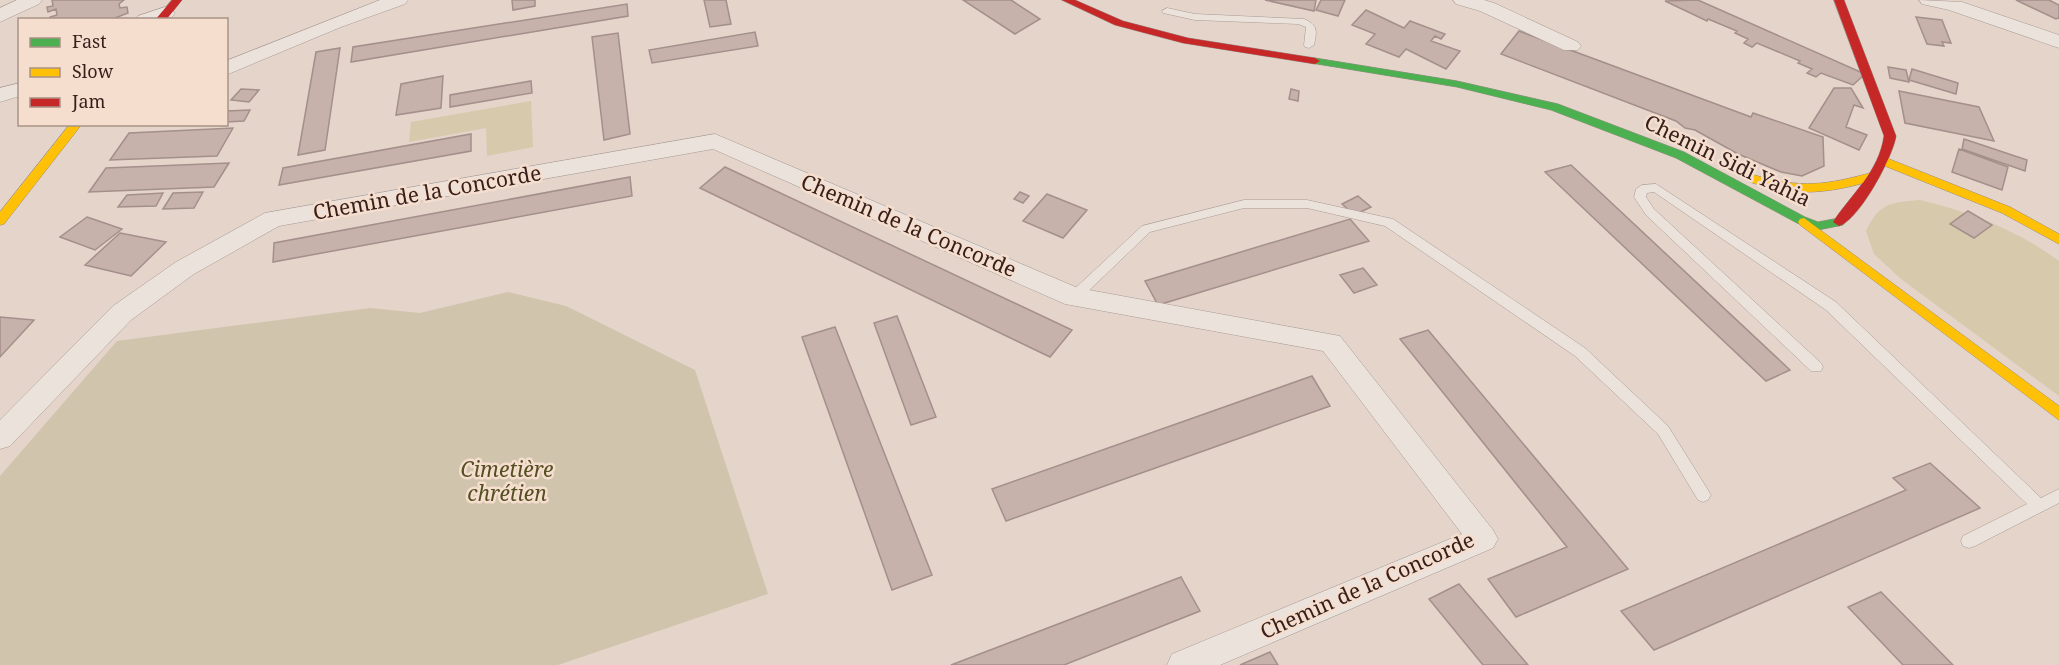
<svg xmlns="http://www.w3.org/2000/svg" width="2059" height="665" viewBox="0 0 2059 665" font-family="'Noto Serif',serif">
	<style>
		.green { fill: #d7c9ac }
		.cemetery { fill: #d1c4ac }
		.building { fill: #c7b1ab; stroke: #a48f8a; stroke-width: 1.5 }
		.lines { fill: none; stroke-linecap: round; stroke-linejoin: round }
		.lane-casing { stroke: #a89a94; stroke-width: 1 }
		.street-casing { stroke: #a89a94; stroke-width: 1 }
		.fast-casing { stroke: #988a84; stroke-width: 1 }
		.slow-casing { stroke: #988a84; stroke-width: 1 }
		.jam-casing { stroke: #988a84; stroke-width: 1 }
		.lane { fill: #ebe2dc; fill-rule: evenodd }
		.street { fill: #ebe2dc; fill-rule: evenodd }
		.fast { fill: #4caf50; fill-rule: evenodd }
		.slow { fill: #ffc107; fill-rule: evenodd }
		.jam { fill: #c62828; fill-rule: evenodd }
		.labels { text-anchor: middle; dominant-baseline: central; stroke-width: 5; stroke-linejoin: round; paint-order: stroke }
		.street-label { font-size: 21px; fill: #36201c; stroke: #f6decf }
		.park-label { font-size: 21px; font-style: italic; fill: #534f22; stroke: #f6decf }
	</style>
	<rect width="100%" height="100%" fill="#e4d4ca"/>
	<path class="green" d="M531,101L533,147L487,156L486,128L409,142L411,122Z
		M1920,200C1970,212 2017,230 2059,261V396L1901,279L1874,254L1866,231C1880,202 1890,203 1920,200Z"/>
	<path class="cemetery" d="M508,292L566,306L695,370L768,594L558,665H0V476L117,341L370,308L420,313Z"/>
	<path class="building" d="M52,0H124L119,4L120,8L127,7L128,13L110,20H50V17L57,15L56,9L48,12L47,7L53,6Z
		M512,0H535V6L513,10Z
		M704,0H726L731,24L710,27Z
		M963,0H1011L1040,19L1015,34Z
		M1265,0H1316L1314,11Z
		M1321,0H1345L1338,16L1316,10Z
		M1698,0L1865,74L1853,85L1821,73L1816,77L1807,73L1812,69L1798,63L1800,61L1757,43L1752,47L1744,43L1748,39L1735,33L1737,31L1708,19L1707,21L1665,1Z
		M2016,0H2049L2059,5V18L2056,19Z
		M627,4L628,16L351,62L353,47Z
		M1366,10L1404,28L1410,21L1445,34L1441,39L1435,36L1431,41L1460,51L1446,69L1406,49L1399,57L1366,44L1375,34L1352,25Z
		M1916,17L1942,20L1951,43L1942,42L1944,46L1927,44Z
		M1519,31L1751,117L1753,113L1823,137L1824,166L1802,176L1781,172L1738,154L1695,130L1685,128L1676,121L1501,54Z
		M755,32L758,46L652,63L649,50Z
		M618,33L630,134L604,140L592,37Z
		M340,48L325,150L298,155L316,52Z
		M1888,67L1906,70L1909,82L1890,78Z
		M1912,69L1958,83L1956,94L1909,80Z
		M443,76L441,108L396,115L401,84Z
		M531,81L532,93L450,107V95Z
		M1834,88H1851L1863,108L1854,105L1846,127L1867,135L1859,150L1809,128Z
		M241,89L259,90L249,102L231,100Z
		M1291,89L1299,91L1298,101L1289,99Z
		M1899,91L1979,107L1994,141L1905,123Z
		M250,110L244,121L226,122V111Z
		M233,128L217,156L110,160L129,133Z
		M471,134V151L279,185L283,168Z
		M1964,139L2027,160L2025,171L1962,149Z
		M1959,149L2008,167L2002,190L1952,172Z
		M229,163L214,187L89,192L106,168Z
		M1571,165L1790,370L1766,381L1545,172Z
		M725,167L1072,330L1050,357L700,188Z
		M630,177L632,196L273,262L274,243Z
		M203,192L194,208L163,209L173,193Z
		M1020,192L1029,196L1023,203L1014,199Z
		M163,193L156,206L118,207L127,195Z
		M1047,194L1087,210L1063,238L1023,221Z
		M1358,196L1371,207L1354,215L1342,204Z
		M1968,211L1992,225L1974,238L1950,224Z
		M87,217L122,229L95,250L60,237Z
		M1350,219L1369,241L1158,305L1145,281Z
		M120,233L166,242L131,276L85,265Z
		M1363,268L1377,285L1354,293L1340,275Z
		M897,316L936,417L911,425L874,323Z
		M0,317L34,320L0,357Z
		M835,327L932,575L892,590L802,337Z
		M1428,330L1628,569L1516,617L1488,579L1567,547L1400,339Z
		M1312,376L1330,406L1006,521L992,489Z
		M1930,463L1980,508L1654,650L1621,611L1906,490L1893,478Z
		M1181,577L1200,611L1064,665H951Z
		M1459,584L1528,665H1483L1429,599Z
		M1881,592L1953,665H1903L1848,607Z
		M1270,652L1278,665H1240Z"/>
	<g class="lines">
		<defs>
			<path id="lane" d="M1167,8L1195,14L1304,19C1318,25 1317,31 1314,45L1309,48L1305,47L1304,45L1306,27L1298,24L1195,20L1163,13L1162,11Z
				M1656,184L1836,302L2041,498L2059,489V503L1975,546L1969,548L1963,546L1961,541L1963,536L2027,504L1826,310L1654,192L1647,193L1646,197L1654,209L1821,363L1823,367L1821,371H1811L1646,215L1634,197L1636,189L1642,185Z
				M1244,200H1307L1393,219L1585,348L1668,426L1708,490L1711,495L1708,500L1703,502L1698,500L1658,434L1575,356L1385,226L1307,208H1244L1150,232L1079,300H1069L1067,297L1069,294L1142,226Z"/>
			<path id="street" d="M17,0H42L39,4L0,22V8Z
				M380,0H408L405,4L341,27L226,75V61Z
				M1453,0H1484L1494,3L1578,42L1581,46L1578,50H1564L1480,11L1456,4Z
				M1919,0L1962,2L2059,35V48L1949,10L1922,4Z
				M165,7L175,13L172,17L136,20L138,16Z
				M20,83V96L0,102V88Z
				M715,134L1078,288L1340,336L1493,530L1498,539L1493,548L1220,665H1167L1172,654L1462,534L1323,351L1065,304L713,149L279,226L194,274L131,320L10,446L0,449V420L113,306L176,262L265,213Z"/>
			<path id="fast" d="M1315,58L1457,81L1558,104L1684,152L1805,217L1818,222L1839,218L1845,222L1843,225L1818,230L1797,223L1676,158L1551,110L1457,87L1311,63L1310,61Z"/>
			<path id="slow" d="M70,124H82L4,224L0,225V212Z
				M1884,157L2010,207L2059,234V244L2002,213L1880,164L1878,161L1880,158Z
				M1874,172L1878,173L1880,176L1878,179C1831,193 1797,198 1750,182L1748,179L1754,175C1802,189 1826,185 1874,172Z
				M1804,218L2059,406V420L1800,225L1798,222L1800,219Z"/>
			<path id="jam" d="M172,0H182L166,20H155Z
				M1062,0H1075L1123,21L1188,38L1315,58L1320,61L1315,64L1183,43L1115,25Z
				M1834,0H1844L1896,136C1893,157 1859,220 1839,226L1833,222C1852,193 1879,172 1884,136Z"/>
		</defs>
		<use href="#lane" class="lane-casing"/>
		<use href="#street" class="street-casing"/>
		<use href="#fast" class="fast-casing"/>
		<use href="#slow" class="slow-casing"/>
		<use href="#jam" class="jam-casing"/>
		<use href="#lane" class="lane"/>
		<use href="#street" class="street"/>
		<use href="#fast" class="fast"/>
		<use href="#slow" class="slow"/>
		<use href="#jam" class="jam"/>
	</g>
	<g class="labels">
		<g class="street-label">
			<text transform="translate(1728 160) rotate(26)">Chemin Sidi Yahia</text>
			<text transform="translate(427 192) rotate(-10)">Chemin de la Concorde</text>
			<text transform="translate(909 225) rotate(23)">Chemin de la Concorde</text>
			<text transform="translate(1367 585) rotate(-24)">Chemin de la Concorde</text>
		</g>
		<g class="park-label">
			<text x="507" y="469">Cimetière<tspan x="507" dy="24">chrétien</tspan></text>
		</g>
	</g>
	<rect x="18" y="18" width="210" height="108" fill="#f6decf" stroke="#a99287" stroke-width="1.5"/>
	<rect x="30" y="38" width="30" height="9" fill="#4caf50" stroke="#a99287" stroke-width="1.5"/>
	<text x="72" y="48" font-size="18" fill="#36201c">Fast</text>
	<rect x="30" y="68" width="30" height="9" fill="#ffc107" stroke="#a99287" stroke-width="1.5"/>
	<text x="72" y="78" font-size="18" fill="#36201c">Slow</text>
	<rect x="30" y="98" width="30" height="9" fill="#c62828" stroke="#a99287" stroke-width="1.5"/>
	<text x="72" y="108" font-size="18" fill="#36201c">Jam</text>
</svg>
